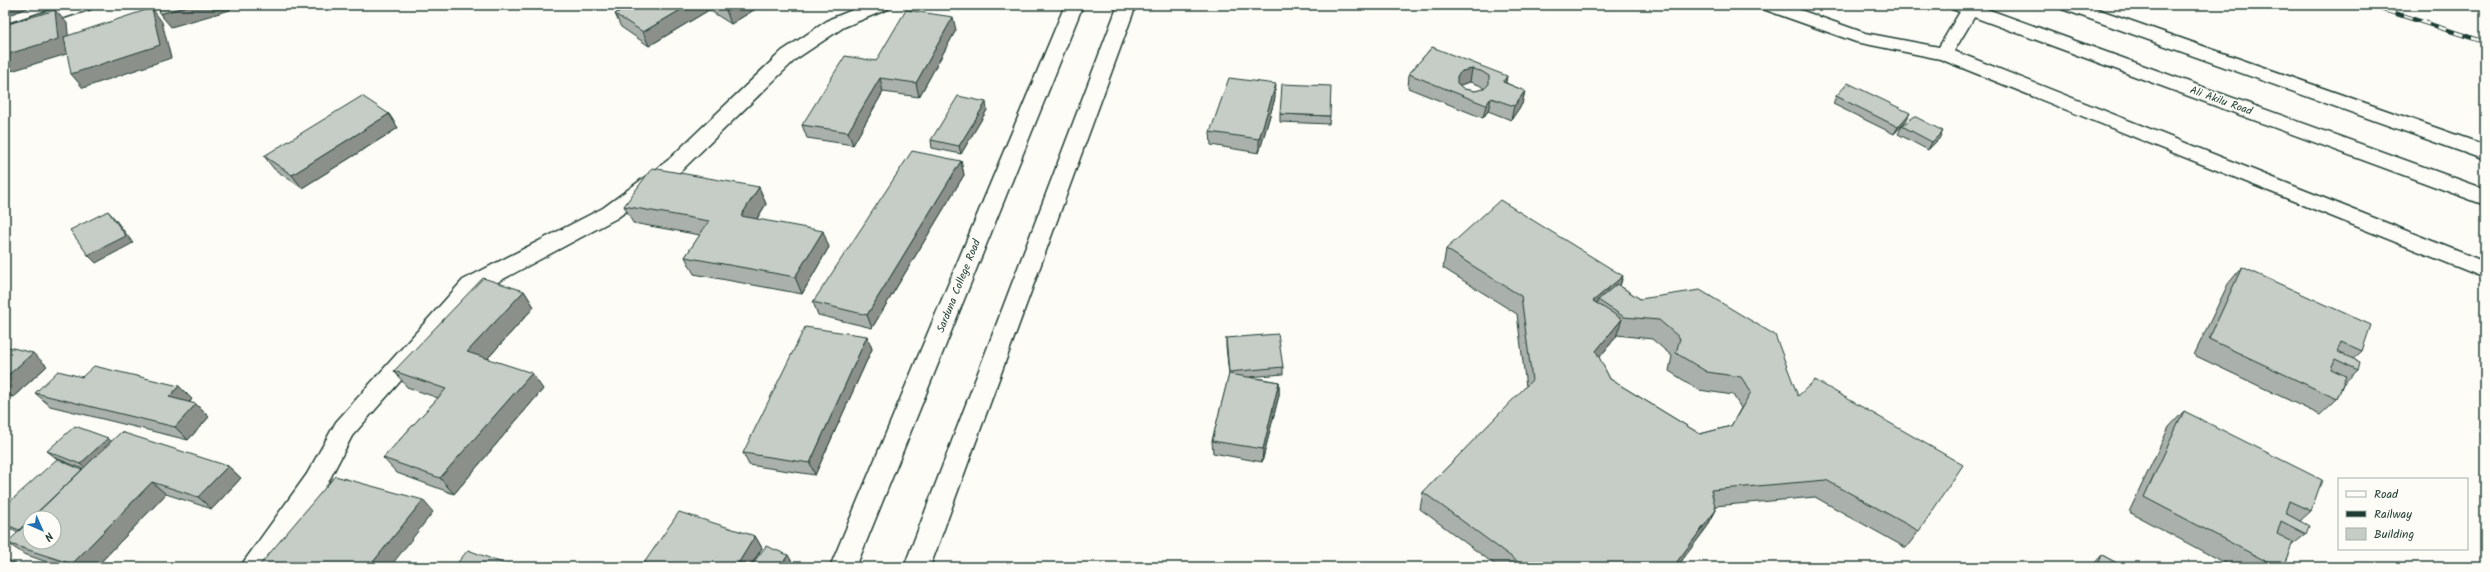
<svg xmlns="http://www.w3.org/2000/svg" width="2490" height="572" viewBox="0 0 2490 572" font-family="Kalam,sans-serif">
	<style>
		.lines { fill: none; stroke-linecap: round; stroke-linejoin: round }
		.service-casing { stroke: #1f3d34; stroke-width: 3 }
		.minor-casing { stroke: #1f3d34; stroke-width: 3 }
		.tertiary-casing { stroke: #1f3d34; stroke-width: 3 }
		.primary-casing { stroke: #1f3d34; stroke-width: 3 }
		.service { fill: #fdfcf7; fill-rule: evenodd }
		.minor { fill: #fdfcf7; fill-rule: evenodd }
		.tertiary { fill: #fdfcf7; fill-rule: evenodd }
		.primary { fill: #fdfcf7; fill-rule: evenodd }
		.rail-casing { stroke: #1f3d34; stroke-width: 4.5 }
		.rail { stroke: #fdfcf7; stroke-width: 3; stroke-dasharray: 9; stroke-linecap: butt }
		.wall { fill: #aab0ab; stroke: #1f3d34; fill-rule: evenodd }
		.shaded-wall { fill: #8b908b; stroke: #1f3d34 }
		.building { fill: #c6cdc7; stroke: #1f3d34; fill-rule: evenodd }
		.labels { text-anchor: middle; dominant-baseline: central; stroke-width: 3; stroke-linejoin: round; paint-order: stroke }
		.street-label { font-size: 11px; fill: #1f3d34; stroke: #fdfcf7 }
	</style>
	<rect width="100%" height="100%" fill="#fdfcf7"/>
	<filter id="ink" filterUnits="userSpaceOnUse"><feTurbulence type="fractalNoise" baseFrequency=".025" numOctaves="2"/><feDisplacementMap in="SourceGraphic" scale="8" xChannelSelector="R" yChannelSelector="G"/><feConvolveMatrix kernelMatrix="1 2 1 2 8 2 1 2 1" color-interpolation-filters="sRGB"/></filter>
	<g filter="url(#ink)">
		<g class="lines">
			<defs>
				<path id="service" d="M1760,5H1786L1865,33L1939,47L1964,5H1976L1979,9L1954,51L2485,262V278L1940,59L1856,42L1763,9Z"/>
				<path id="minor" d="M66,5H94L91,9L5,37V25Z
					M865,5H891L888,9L844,27L796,59L681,171L617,218L479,292L352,436L325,488L268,567H240L307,474L336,422L463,280L603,208L667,161L782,51L830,19Z"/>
				<path id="tertiary" d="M1065,5H1083L856,567H830Z
					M1118,5H1136L930,567H904Z"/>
				<path id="primary" d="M1949,5H1976L2485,189V205L1952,9Z
					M2059,5H2086L2485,145V160L2062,9Z"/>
			</defs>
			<use href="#service" class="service-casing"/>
			<use href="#minor" class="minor-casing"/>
			<use href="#tertiary" class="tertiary-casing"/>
			<use href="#primary" class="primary-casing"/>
			<use href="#service" class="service"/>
			<use href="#minor" class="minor"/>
			<use href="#tertiary" class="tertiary"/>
			<use href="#primary" class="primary"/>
			<defs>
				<path id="rail" d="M2369,5L2485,42"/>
			</defs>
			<use href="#rail" class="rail-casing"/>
			<use href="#rail" class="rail"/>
		</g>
		<path class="wall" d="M630,5H762L731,24L709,10L649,46L621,27L615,14Z
			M956,30L919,97L883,92L853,145L807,138L802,125L876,61Z
			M1432,47L1506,83L1525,91L1522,104L1511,120L1488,111L1483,118L1408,88L1409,74ZM1470,82L1479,85L1485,89L1475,91L1464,89L1459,85Z
			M1836,96L1906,121L1894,134L1833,104Z
			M1275,98L1259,153L1211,145L1210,132Z
			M987,110L961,154L932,148L931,140Z
			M389,114L398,128L302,188L274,169L264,156Z
			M1280,114L1330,116L1329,124L1280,122Z
			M1902,126L1939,139L1928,150L1898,134Z
			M961,161L964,175L872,328L818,315L813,302Z
			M759,187L766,204L757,219L829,247L802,294L694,274L685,257L700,235L633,223L624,206Z
			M1446,249L1623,276L1620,286L1640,299L1798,396L1919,531L1906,548L1815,497L1715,506L1716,510L1707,527L1677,567H1498L1420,509L1423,492L1526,387L1517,314L1443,268ZM1616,335H1617L1652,339L1672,356L1669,371L1699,390L1733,395L1741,408L1731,426L1700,434L1610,379L1599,358L1616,337Z
			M2242,267L2362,351L2353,359L2358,370L2343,384L2337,399L2320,415L2194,355L2228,284Z
			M524,291L534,307L488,358L543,389L454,494L397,473L383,458L438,398L407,387L394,371Z
			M867,336L872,349L815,475L749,465L743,453Z
			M1226,338L1283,367V374L1250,377L1279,382V395L1262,462L1213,453L1212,441L1229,375L1226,346Z
			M5,346L47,366L13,397L5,395Z
			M82,377L192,399L189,403L196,404L209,417L188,440L50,406L35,393Z
			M2184,411L2311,511L2300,521L2306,534L2291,546L2283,567H2232L2129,512L2169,427Z
			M108,438L111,441L228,466L241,478L212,509L166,494L96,567H61L24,554L7,543L18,532L5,526V506L83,469L56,458L47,451Z
			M755,536L762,548L750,567H647L644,563Z
			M2102,555L2124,567H2091Z"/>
		<path class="shaded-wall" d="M8,5H35L12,14L6,6Z
			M191,5H229L230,10L171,27L160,14Z
			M256,5H271L259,9Z
			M689,5H707L709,10L649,46L643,32Z
			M735,5H762L731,24L726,10Z
			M152,8L162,22L171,58L83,88L71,74Z
			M55,10L67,23L70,53L5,73V55Z
			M953,17L956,30L919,97L916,83Z
			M1472,69L1470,82L1460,85L1455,90L1457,76L1462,71Z
			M1507,76L1505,90L1503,82Z
			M880,78L883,92L853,145L848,132Z
			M1276,84L1275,98L1259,153V139Z
			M1525,91L1522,104L1511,120L1514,106Z
			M1491,98L1488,111L1483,118L1486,105Z
			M986,102L987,110L961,154L959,146Z
			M1910,113L1906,121L1894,134L1898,127Z
			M389,114L398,128L302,188L292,175Z
			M1943,131L1939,139L1928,150L1932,142Z
			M961,161L964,175L872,328L867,315Z
			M759,187L766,204L748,233L741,216Z
			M108,211L115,219L133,243L96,263L88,255Z
			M823,231L829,247L802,294L795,277Z
			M1623,276L1617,295L1598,300L1593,315V301Z
			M524,291L534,307L479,368L467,352Z
			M1622,319L1616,337L1590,369L1596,351Z
			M867,336L872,349L815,475L810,463Z
			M33,353L47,366L13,397L5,391V378Z
			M532,373L543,389L454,494L440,478Z
			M1279,382V395L1262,462L1263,449Z
			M179,386L192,399L182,410L169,397Z
			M196,404L209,417L188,440L175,427Z
			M108,438L116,446L89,471L80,464Z
			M228,466L241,478L212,509L198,497Z
			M152,482L166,494L96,567H75L72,564Z
			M423,500L433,512L390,567H369Z
			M1716,510L1707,527L1677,567H1673Z
			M30,519V535L28,536L19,530Z
			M755,536L762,548L750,567H736Z
			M788,555L792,562L788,567H780Z"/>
		<path class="building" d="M159,5H191L160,14Z
			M630,5H689L643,32L615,14Z
			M718,5H735L726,10Z
			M152,8L160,45L71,74L64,37Z
			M55,10L58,39L5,55V25Z
			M906,10L953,17L916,83L880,78L848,132L802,125L845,56L876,61Z
			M1432,47L1507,76L1503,82L1525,91L1514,106L1491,98L1486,105L1409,74ZM1472,69L1481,71L1489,76V84L1484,89L1475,91L1464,89L1457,83V76L1462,71Z
			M1229,78L1276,84L1259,139L1210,132Z
			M1848,83L1910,113L1898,127L1836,96Z
			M1282,84L1331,86L1330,116L1280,114Z
			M362,96L389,114L292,175L264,156Z
			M958,96L986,102L959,146L931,140Z
			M1914,116L1943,131L1932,142L1902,126Z
			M912,151L961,161L867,315L813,302Z
			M652,168L759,187L741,216L823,231L795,277L685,257L709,221L624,206Z
			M1500,200L1623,276L1593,301L1622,319L1596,351L1610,379L1700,434L1731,426L1751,392L1741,377L1707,372L1676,353L1680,338L1659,320L1624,317L1598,300L1617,284L1640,299L1700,290L1775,335L1798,396L1815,380L1963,465L1919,531L1826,480L1711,490L1716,510L1673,567H1525L1423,492L1532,380L1521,296L1446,249Z
			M108,211L126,236L88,255L70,230Z
			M2242,267L2371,325L2362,351L2342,342L2338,352L2360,362L2358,370L2335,359L2331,369L2346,376L2337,399L2209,339Z
			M483,278L524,291L467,352L532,373L440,478L383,458L446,389L394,371Z
			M805,327L867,336L810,463L743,453Z
			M1278,334L1283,367L1229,372L1226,338Z
			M5,346L33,353L5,378Z
			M94,366L179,386L169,397L196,404L175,427L35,393L58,371L82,377Z
			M1229,374L1279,382L1263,449L1212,441Z
			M2184,411L2322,480L2311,511L2289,501L2285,513L2309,526L2306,534L2281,521L2277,534L2293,542L2283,567H2277L2144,497Z
			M75,426L108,438L80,464L47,451Z
			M121,432L228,466L198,497L152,482L72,564L7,543L30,520V542H54V518H32Z
			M57,459L82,470L31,518H30V519L19,530L5,524V506Z
			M335,476L423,500L369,567H258Z
			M679,512L755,536L736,567H657L644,563Z
			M766,546L788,555L780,567H750Z
			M468,550L513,567H454Z
			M2102,555L2124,567H2097Z
			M5,559L23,567H5Z"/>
	</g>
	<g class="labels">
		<g class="street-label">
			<text transform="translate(2221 101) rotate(20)">Ali Akilu Road</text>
			<text transform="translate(959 286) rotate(-68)">Sarduna College Road</text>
		</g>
	</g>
	<rect width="2490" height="572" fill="none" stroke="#fdfcf7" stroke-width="20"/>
	<rect x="10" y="10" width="2470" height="552" fill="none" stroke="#1f3d34" stroke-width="1.5" filter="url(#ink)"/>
	<rect x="2338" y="478" width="130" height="72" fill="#fdfcf7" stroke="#a4b0a9"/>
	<rect x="2346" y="491" width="20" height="6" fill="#fdfcf7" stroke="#a4b0a9"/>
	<text x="2374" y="498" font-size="12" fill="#1f3d34">Road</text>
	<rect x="2346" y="511" width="20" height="6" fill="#1f3d34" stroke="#a4b0a9"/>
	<text x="2374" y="518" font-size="12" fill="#1f3d34">Railway</text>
	<rect x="2346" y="528" width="20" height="12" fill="#c6cdc7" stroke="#a4b0a9"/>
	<text x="2374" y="538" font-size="12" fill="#1f3d34">Building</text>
	<g transform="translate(42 530) rotate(135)"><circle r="19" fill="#fdfcf7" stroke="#a4b0a9"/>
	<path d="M0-3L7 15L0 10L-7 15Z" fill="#1f6fb2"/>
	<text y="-6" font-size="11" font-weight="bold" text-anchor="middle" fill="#1f3d34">N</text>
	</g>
</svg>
